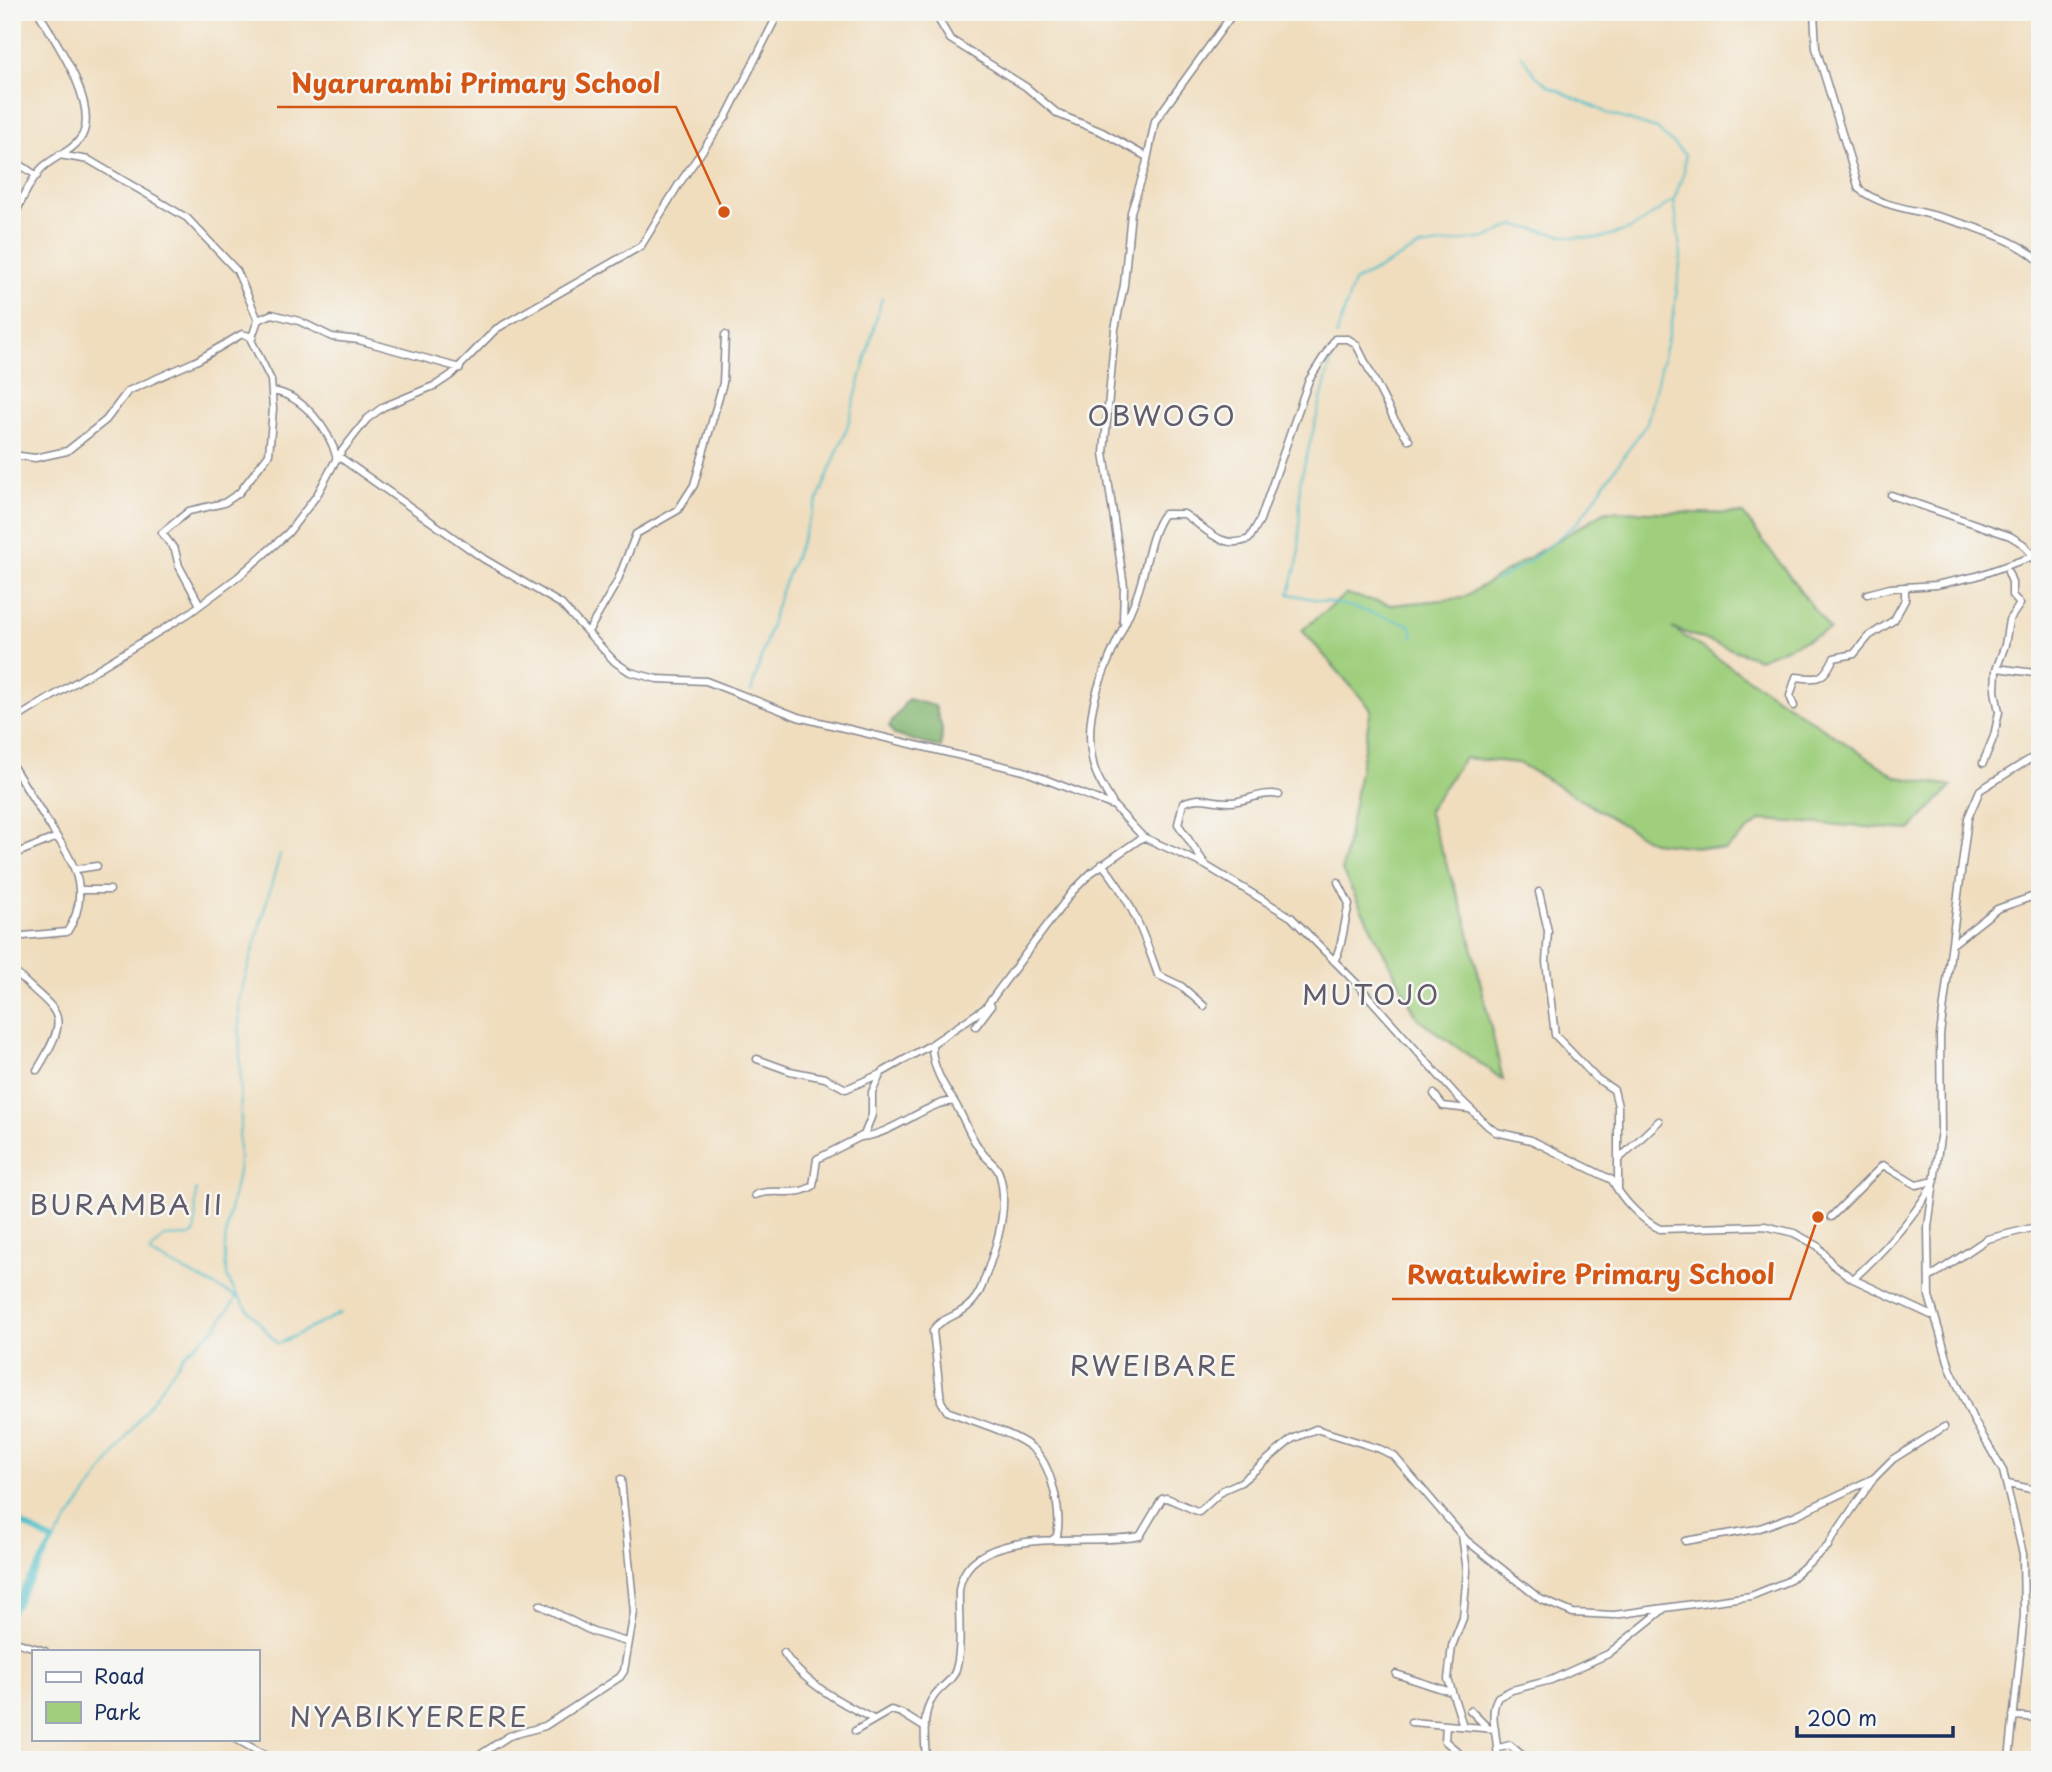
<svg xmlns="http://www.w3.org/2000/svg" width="2052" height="1772" viewBox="0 0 2052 1772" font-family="'Playpen Sans',sans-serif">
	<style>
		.green { fill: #9fcf7d; stroke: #5d7f6e; stroke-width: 2 }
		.forest { fill: #7fb26c; stroke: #4d7065; stroke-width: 2 }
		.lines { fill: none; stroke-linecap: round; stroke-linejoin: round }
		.stream { stroke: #52bfc9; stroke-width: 2 }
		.canal { stroke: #52bfc9; stroke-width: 5 }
		.minor-casing { stroke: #86868e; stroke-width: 9 }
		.minor { stroke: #fff; stroke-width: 6 }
		.labels { text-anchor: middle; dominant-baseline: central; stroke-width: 5; stroke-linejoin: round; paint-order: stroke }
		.quarter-label { font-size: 28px; letter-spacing: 2px; fill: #615b6a; stroke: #f6f6f2 }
		.leader { fill: none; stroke: #d45514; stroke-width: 2.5 }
		.callout-dot { fill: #d45514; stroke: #f6f6f2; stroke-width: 2.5 }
		.callout-label { font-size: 26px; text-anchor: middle; font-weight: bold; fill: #d45514; stroke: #f6f6f2; stroke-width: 5; stroke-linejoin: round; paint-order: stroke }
	</style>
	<rect width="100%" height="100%" fill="#f6f6f2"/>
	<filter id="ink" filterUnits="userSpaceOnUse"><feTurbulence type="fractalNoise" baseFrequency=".0143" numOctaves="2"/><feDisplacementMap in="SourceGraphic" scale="14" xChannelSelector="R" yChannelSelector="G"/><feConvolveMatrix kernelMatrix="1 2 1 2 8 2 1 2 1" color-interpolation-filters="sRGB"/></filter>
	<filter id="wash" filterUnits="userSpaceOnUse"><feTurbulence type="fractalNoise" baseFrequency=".00686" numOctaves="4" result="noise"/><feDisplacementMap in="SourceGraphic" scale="28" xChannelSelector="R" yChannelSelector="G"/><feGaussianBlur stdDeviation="1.57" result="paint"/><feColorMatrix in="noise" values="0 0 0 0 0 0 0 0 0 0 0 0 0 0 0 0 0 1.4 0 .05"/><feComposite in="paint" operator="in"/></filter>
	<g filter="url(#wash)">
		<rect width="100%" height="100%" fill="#f0ddbe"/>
		<path class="green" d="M1606,511L1743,514L1830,630L1759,659L1672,628L1897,777L1952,786L1910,830L1761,820L1725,850L1652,842L1519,763L1464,758L1428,811L1466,920L1503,1080L1418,1019L1342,871L1371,709L1302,630L1346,594L1391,605L1462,598Z"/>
		<path class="forest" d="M908,699L935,706L942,728L941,748L894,735L889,726Z"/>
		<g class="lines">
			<path class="stream" d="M1336,336L1354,282L1419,247L1486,238L1514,225L1572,237L1600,238L1631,229L1674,200
				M1335,345L1300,482L1299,556L1289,594L1352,607L1410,625L1414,638
				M1496,581L1530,561L1578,522L1647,423L1674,312L1681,256L1674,200L1684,172L1685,155L1657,129L1609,114L1549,86L1535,75L1521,54
				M751,692L781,591L847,428L882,298
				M280,854L239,1000L241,1124C236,1141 241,1155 238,1172C232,1204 220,1242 227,1275C230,1292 266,1330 278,1344L341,1313
				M12,1608L25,1582L184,1355L217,1326L237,1297L149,1253L164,1237L190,1236L195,1232L196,1190"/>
			<path class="canal" d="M12,1519L53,1541L12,1612"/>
		</g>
	</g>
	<g filter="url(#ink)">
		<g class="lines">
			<defs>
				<path id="minor" d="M934,12L950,39L1026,87L1058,114L1102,132L1147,157
					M1814,12L1816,48L1859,189C1877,203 1898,207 1920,212C1953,220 2017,237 2040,262
					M59,155L89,160L187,218L237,271L258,320
					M12,159L37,176
					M12,222C20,204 28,184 41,169C52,157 73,152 82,136C99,104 55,40 38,12
					M272,391C303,395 330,430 337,459
					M12,455L35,458L67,451L106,420L128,391L196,361L242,334L253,337
					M338,456L484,559L561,604L615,662L630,672L657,679L706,681L798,717L1024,771L1114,806L1143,837L1205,865L1291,917L1358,985L1457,1096L1488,1126L1496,1132L1531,1140L1612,1180C1621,1198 1641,1220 1660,1229L1765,1226L1794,1233L1818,1246L1832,1264L1853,1279L1933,1316
					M1891,495L2010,536L2023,544L2040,564
					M1867,594L1890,588L1936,585L1977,576L2034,556
					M200,605L179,566L175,550L162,533L189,511L224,503L239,493L269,454L273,409L271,380L251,340L258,320L272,314L299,321L332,337L359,340L460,368
					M1123,621L1124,586L1104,453L1115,329L1124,285L1131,212L1146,165L1155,121L1234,12
					M589,630L617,582L636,534L678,510L694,485L723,383L725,335
					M1997,668L2034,673L2040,670
					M1794,706L1790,696L1796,677C1821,680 1823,679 1834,658L1854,654L1869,636L1894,620L1905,600V587
					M12,721L188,614L238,577L288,533L317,495L338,456L367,419L383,407L436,385L451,375L496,329L641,246L679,184L726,117L779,12
					M1983,763L1994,736L1999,712L1995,691L1996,670L2005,645L2009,620L2020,604L2012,595V582L2008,572
					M12,765L57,837
					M1114,806C1106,791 1094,775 1092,758C1081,698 1117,648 1137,595C1146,572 1149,533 1164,514H1184C1205,527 1221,551 1249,539L1260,520L1309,380L1335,339H1348L1356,344L1394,419L1409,440
					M12,855L57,837C77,866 90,898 67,932L23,936
					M1102,864C1129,895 1145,937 1158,975L1181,986L1204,1006
					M1205,864L1178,824L1183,803C1203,794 1210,803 1231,802C1247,801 1263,791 1279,795
					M77,869L97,866
					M80,890H110
					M1539,892L1548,931L1546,962L1555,1035L1596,1078L1614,1090L1618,1106V1190
					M1954,943L1997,909L2040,894
					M1334,961C1343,946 1344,922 1349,904L1338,882
					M12,969C55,1014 76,1007 37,1070
					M976,1026L991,1006L988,1004
					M757,1059L790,1071L825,1078L846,1089L880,1074
					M1434,1094L1443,1106L1469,1109
					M861,1137C893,1135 931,1099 954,1102
					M1618,1160L1659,1121
					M755,1195C773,1187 794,1198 813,1186L817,1159L864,1135L872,1115V1092L881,1073L932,1044
					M1831,1217L1883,1165L1916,1185L1935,1181
					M1929,1278L1987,1239L2040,1226
					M1853,1279C1883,1252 1911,1220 1932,1186
					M2008,1484L2040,1491
					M1462,1535L1467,1571L1463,1618L1452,1646L1448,1679L1463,1726
					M1052,1540L1057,1536C1062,1511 1051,1462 1031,1447C1012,1432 969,1420 947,1411L941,1401L933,1331C941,1314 969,1319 982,1286C994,1252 1010,1212 1000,1176C998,1166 990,1162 984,1155C971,1140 965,1120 955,1103C944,1086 931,1066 932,1044L985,1008L1072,892L1092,872L1143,837
					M1685,1541L1757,1529L1796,1515L1874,1478L1893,1459L1944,1427
					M540,1605L593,1632L627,1642
					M12,1641L45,1651
					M784,1653C802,1682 843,1704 873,1719
					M1396,1674L1451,1692
					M1470,1710L1488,1728
					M2013,1716L2040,1718
					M1411,1722L1495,1729
					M1446,1726L1445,1741L1458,1752L1461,1760
					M855,1731L891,1710L901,1713L925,1728
					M236,1739L274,1760
					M1499,1748L1510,1745L1524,1757L1560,1760
					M472,1760L509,1736L545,1726L620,1677L624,1671L634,1612L621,1479
					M926,1760C925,1739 921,1713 934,1696C940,1687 951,1682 955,1672C963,1652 958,1612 959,1590C968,1521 1092,1547 1140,1536L1162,1499L1167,1498L1199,1512L1223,1490L1241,1482L1292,1439L1316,1429L1380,1449L1394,1456L1466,1540L1540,1599L1573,1613L1614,1615L1751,1596L1788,1581L1828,1546C1829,1541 1868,1487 1874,1478
					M1497,1760C1500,1740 1487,1716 1498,1697L1512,1690L1551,1680L1608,1654L1664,1609
					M2009,1760L2024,1615L2023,1554L2003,1471L1973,1419L1950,1368L1929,1296L1928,1227L1941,1130L1940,1035L1968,818L1980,790L2040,753"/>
			</defs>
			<use href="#minor" class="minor-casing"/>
			<use href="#minor" class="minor"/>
		</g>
	</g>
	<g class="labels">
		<g class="quarter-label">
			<text x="1162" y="414">OBWOGO</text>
			<text x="1371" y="993">MUTOJO</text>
			<text x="127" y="1203">BURAMBA II</text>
			<text x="1154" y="1364">RWEIBARE</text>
			<text x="409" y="1715">NYABIKYERERE</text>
		</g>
	</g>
	<path class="leader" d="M724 212L676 107H277M1818 1217L1790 1299H1392"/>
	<g class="callout-dot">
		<circle cx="724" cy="212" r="7"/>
		<circle cx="1818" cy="1217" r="7"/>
	</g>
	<g class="callout-label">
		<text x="476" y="93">Nyarurambi Primary School</text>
		<text x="1591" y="1284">Rwatukwire Primary School</text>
	</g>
	<rect width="2052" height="1772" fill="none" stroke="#f6f6f2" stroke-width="42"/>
	<rect x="32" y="1650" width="228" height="91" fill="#f6f6f2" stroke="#9ea6b7" stroke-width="2"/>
	<rect x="46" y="1672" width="35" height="10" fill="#ffffff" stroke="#9ea6b7" stroke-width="2"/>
	<text x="94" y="1684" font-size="21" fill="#1b2f5e">Road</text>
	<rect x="46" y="1702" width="35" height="21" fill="#9fcf7d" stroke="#9ea6b7" stroke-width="2"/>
	<text x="94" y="1720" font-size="21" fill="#1b2f5e">Park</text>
	<path d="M1797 1726v10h156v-10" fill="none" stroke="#1b2f5e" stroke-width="3.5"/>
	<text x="1807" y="1726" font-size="21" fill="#1b2f5e" stroke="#f6f6f2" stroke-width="5" paint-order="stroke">200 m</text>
</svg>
